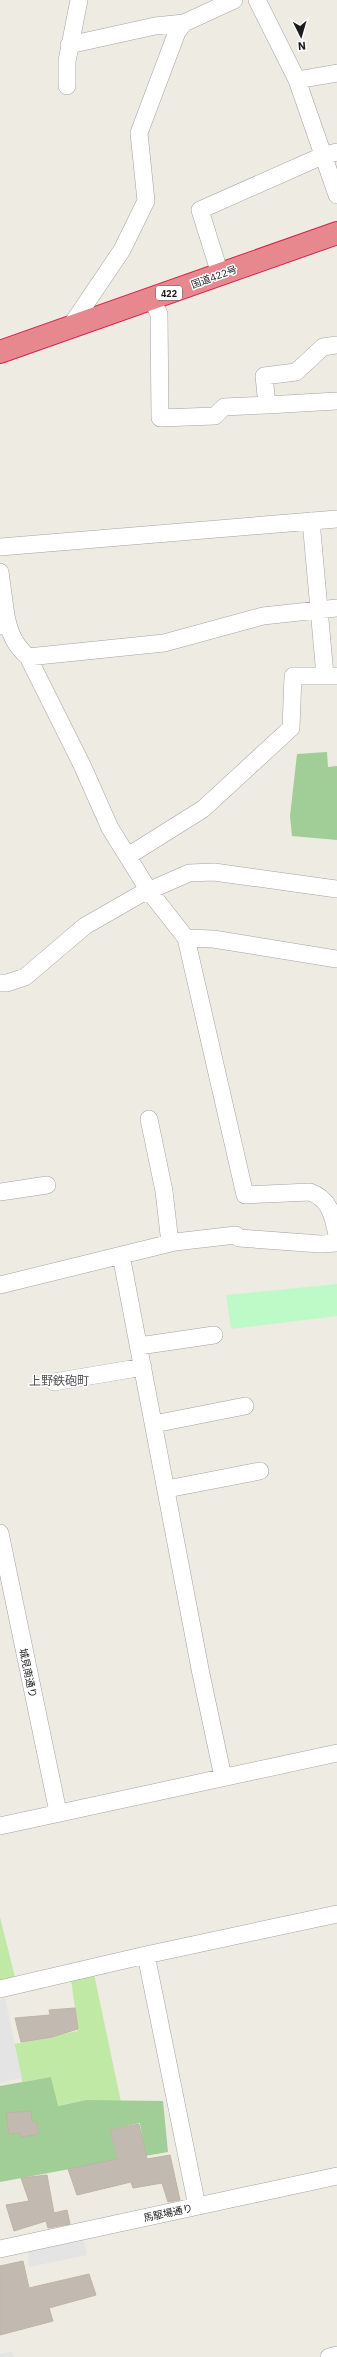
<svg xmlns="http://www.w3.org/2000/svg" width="337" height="2357" viewBox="0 0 337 2357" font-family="'IBM Plex Sans','Noto Sans JP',sans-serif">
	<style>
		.grass { fill: #c0e9a6 }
		.forest { fill: #a0ce96 }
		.park { fill: #bdfac8 }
		.parking { fill: #e4e4e4 }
		.building { fill: #c2bab1; stroke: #c0b3a4 }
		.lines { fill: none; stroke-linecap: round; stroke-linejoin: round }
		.minor-casing { stroke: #a3a3a3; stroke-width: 18 }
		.highway-casing { stroke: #d9214d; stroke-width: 24 }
		.minor { stroke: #fff; stroke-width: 17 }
		.highway { stroke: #e7888f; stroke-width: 22 }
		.labels { text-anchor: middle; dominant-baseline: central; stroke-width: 3; stroke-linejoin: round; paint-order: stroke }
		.shield { fill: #fff; stroke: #606060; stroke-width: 1 }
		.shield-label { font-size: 9px; font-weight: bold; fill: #1c1c1c }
		.street-label { font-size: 10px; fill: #1c1c1c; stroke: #fff }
		.quarter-label { font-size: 12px; fill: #4f4f4f; stroke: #fff }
	</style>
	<rect width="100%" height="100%" fill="#eeebe2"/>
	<path class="grass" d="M0,1917L17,1985L0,1989Z
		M94,1974L121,2102L86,2100L57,2106L51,2077L22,2082L14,2044L78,2031L71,1979Z"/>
	<path class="forest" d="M327,752L328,767L337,766V840L292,836L290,816L297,754Z
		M51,2077L58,2106L86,2100L163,2101L168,2152L145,2156L140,2123L110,2130L118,2160L0,2182V2086Z"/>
	<path class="park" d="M337,1284V1316L231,1329L226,1295Z"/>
	<path class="parking" d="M5,1998L22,2078L0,2083V2000Z
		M84,2240L87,2255L29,2267L28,2251Z
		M12,2351L14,2357H0V2354Z"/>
	<path class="building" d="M75,2008L78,2029L52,2037L21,2042L15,2018L50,2015L49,2010Z
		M31,2111L32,2122L36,2121L39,2134L21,2137L20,2133L9,2134L6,2113Z
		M139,2124L147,2159L170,2155L180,2200L168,2202L162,2183L133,2188L131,2182L77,2195L68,2169L118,2159L110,2130Z
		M47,2175L54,2213L67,2210L70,2224L48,2228L46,2221L14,2231L6,2205L29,2201L21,2178Z
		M23,2261L29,2288L89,2274L96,2295L49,2308L53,2321L0,2335V2266Z"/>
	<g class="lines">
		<defs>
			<path id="minor" d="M257,0L297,80L337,195
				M69,45L155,26L184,23
				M297,80L337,73
				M67,86V61L79,0
				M220,274L200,210L322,156L337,152
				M152,300L159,314L160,418L215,416L224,407L267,405
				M70,327L122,250L146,201L139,133L177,32L184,23L234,0
				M337,345L323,347L296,372L264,376L267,405L337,401
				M311,521L325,675
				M0,547L337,519
				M0,572L6,616L2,626
				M6,616C10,634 14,644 28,657L82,765L110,828L149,891L186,938L245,1195L310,1192C330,1199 333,1216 337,1235
				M28,657L164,643L263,616L337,608
				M128,856L203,809L291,728L293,676H337
				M186,938L213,939L337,959
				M0,983H7L25,977L85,926L139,895L189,873L214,872L337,889
				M149,1119L164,1191L170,1243
				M0,1192L47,1185
				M121,1255L201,1674L223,1777
				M0,1285L175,1242L236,1235L239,1238L320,1244L337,1243
				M139,1346L214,1335
				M54,1382L143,1367
				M154,1424L245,1406
				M167,1489L260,1471
				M0,1533L58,1812
				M0,1826L337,1753
				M146,1955L197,2206
				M0,1989L146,1955L337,1914
				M0,2249L337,2176
				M329,2357L337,2355"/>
			<path id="highway" d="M0,352L337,233"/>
		</defs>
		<use href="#minor" class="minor-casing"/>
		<use href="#highway" class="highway-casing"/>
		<use href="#minor" class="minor"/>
		<use href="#highway" class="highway"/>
	</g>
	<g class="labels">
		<rect class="shield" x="156" y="286" width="26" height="14" rx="3"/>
		<g class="shield-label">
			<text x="169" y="293">422</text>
		</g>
		<g class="street-label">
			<text transform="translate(214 277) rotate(-20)">国道422号</text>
			<text transform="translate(28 1673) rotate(78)">城見南通り</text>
			<text transform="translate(168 2213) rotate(-12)">馬駆場通り</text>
		</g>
		<g class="quarter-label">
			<text x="59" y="1380">上野鉄砲町</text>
		</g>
	</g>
	<g transform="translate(301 36) rotate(175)" stroke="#ffffff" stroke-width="3" paint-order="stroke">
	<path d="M0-3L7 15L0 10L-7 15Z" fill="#1c1c1c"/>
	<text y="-6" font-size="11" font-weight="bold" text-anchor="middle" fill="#1c1c1c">N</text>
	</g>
</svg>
